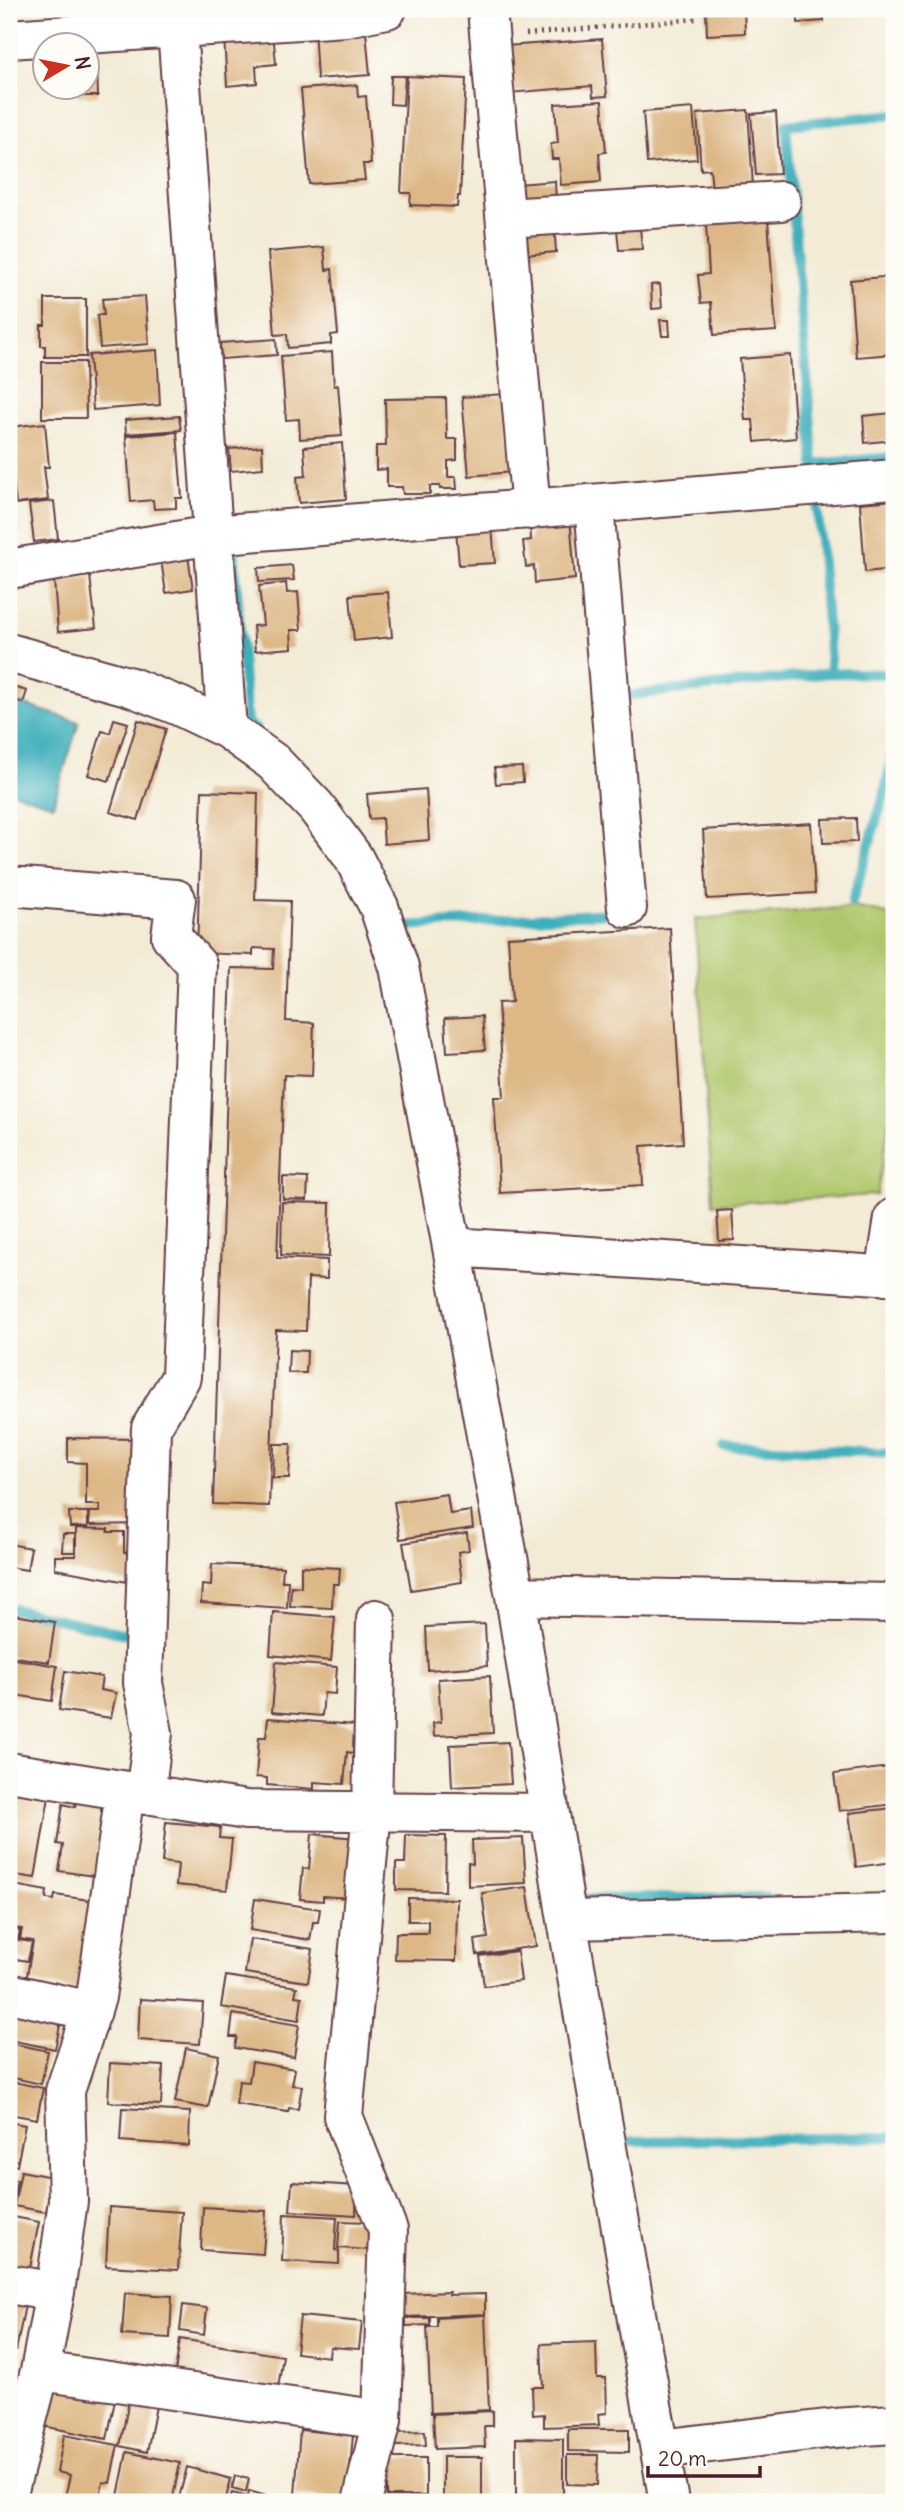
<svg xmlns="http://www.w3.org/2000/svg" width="903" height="2511" viewBox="0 0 903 2511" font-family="Delius,sans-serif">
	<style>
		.green { fill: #afc76c; stroke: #7c734c; stroke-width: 2 }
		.water { fill: #3eaebb; stroke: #446673; stroke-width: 2 }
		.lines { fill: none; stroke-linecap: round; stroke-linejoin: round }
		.stream { stroke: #3eaebb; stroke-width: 10 }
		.building { fill: #ddb786 }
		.minor-casing { stroke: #633e45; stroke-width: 42 }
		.path { stroke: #633e45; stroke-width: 4.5; stroke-dasharray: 2 5; stroke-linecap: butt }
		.minor { stroke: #fff; stroke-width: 38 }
	</style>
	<rect width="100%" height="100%" fill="#fdfcf7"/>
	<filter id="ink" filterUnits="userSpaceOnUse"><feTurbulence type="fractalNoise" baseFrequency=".0143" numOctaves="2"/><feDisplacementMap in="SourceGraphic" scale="14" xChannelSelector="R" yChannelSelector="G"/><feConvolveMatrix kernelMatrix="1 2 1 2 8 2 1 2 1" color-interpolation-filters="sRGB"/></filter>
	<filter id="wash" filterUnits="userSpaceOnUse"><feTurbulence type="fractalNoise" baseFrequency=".00686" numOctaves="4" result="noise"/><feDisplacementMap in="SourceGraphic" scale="28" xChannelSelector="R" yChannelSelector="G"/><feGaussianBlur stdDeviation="1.57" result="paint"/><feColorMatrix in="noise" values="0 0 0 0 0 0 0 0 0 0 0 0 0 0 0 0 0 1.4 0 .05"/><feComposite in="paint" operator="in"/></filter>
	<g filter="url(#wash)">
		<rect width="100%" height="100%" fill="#f3ebd6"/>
		<path class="green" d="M854,907L893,915L894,925V1093L877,1195L713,1204L695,919Z"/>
		<path class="water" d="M9,700L79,722L53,805L9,791Z"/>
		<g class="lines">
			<path class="stream" d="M894,114L786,125L814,464L894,457
				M817,502L831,673
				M234,551L247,722L256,729
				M623,696L831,673L894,674
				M852,902L885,792L894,742
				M400,917L404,926L610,913L609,900
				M724,1446L894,1453
				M9,1608L130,1635
				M576,1899L767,1897
				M632,2141L894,2137"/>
		</g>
		<g id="blocks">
			<path class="building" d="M706,9H744L745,33L707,35Z
				M798,9H823L824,21L798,23Z
				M314,27L366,32L370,75L317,79Z
				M273,32L276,64L256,66L257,83L227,86L224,36Z
				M602,39L607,96L593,97L592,86L509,93L506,46Z
				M88,65H97L98,96H78L77,88H88Z
				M391,76H405L403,105L390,104Z
				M407,76L466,79L460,196H458L457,207L410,205L411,193H401Z
				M357,85L358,97L366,96L371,164H363L365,180L309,184L301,89Z
				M602,101L606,152L599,153L601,182L561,185L559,159H552L551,144L558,143L555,104Z
				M693,108L697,159L647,163L643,112Z
				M748,110L753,186L712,189L710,169L701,170L697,114Z
				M776,112L780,174L756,175L751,114Z
				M555,181L556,202L520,204L518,184Z
				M639,217L642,249L619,250L616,219Z
				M768,219L776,331L714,335L711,302L701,303L698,275L709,274L706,224Z
				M554,222L556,252L523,255L521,225Z
				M324,247L326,270L332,269L338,334L331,335V344L288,348L287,334L275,335L268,252Z
				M894,276V354L856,357L850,280Z
				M660,284L662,308L652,309L651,285Z
				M145,296L149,344L100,348L97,315H104L102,299Z
				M45,299H86V357H45V346H41V325H45Z
				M9,307H14V344H9Z
				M660,320H669L670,336H662Z
				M276,339L277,355L221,359L220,343Z
				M157,350L160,405L93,410L89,355Z
				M332,352L334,386L338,385L342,436L300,439L299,419L286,420L281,356Z
				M790,355L796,438L755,442L753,420H745L740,359Z
				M42,362H85L86,418H42Z
				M505,394L512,472L469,476L462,397Z
				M446,398L447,439H457V460L448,461V477H456L457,489H440V486H430V494H403L402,487H387V469L376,470V446H386L385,399Z
				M892,413L894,440L865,443L863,416Z
				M179,416L181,430L126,434L125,420Z
				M45,423L49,467H44L48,500L16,504L13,477L9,475L10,427Z
				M177,432L182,498H176V508L154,509L153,500L131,502L126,436Z
				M342,443L346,499L299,503L297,477L306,476L304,447Z
				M262,446L263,468L231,471L229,449Z
				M894,500V569L865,572L860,503Z
				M54,501L58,539L34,542L29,504Z
				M570,517L575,579L535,583L534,566L526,567L523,541L531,540L530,520Z
				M492,526L495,563L459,565L456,529Z
				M188,556L193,589L166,593L161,560Z
				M292,565L294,580L259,582L258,568Z
				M90,576L96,628L58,632L54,580Z
				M286,583L287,593L298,592L301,630H291L292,648L255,651L253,626L263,625L259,586Z
				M388,592L392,637L354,641L350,595Z
				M9,686L27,691L23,703L9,698Z
				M114,719L128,723L109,781L88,775L102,731L110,733Z
				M138,720L166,729L138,820L110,812Z
				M522,767L523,782L496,784L494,768Z
				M426,789L429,840L384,844L382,818L369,819L367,794Z
				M202,791L258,793L255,900L290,901L286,1021L314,1023L312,1076L284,1075L277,1258L327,1260V1279L308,1278L306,1331L276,1330L269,1506L213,1504L231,968L273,969L274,949L253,948V955L197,953Z
				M856,818L857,842L823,843L822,819Z
				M811,823L815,893L707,899L703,830Z
				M670,928L683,1143L641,1146L643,1185L500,1193L494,1097H504L498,1003L512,1002L508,937Z
				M482,1016L485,1050L447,1052L445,1018Z
				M283,1177L308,1178L307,1200L283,1199Z
				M282,1202L330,1203L329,1257L281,1255Z
				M732,1210L734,1240L719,1241L717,1211Z
				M289,1350L307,1351L306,1373H288Z
				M68,1438L136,1439L142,1524L89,1525L90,1512H100V1505H86V1463L68,1462Z
				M274,1444H291L289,1478H273Z
				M447,1494L450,1514L471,1511L473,1528L400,1539L394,1502Z
				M69,1512H88V1527H70Z
				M76,1528L108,1529V1532H124V1553L133,1552V1583L55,1569V1556H76Z
				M467,1533L469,1550L458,1552L462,1582L411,1590L403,1543Z
				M63,1534H75V1552H62Z
				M9,1544L31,1548L27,1570L9,1567Z
				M212,1564L283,1567L282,1581H288L287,1608L201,1603L202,1585L211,1586Z
				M301,1566L340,1568L339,1584H333L332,1608L290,1606L291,1586L301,1587Z
				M273,1612L335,1617L331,1661L270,1655Z
				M9,1614L55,1622L49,1662L9,1656Z
				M485,1624L487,1666L428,1670L426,1627Z
				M9,1658L57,1666L52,1701L9,1694Z
				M276,1662L337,1667L335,1694L324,1693L322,1716L272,1712Z
				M65,1671L102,1677L100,1690L116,1693L111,1718L59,1710Z
				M490,1676L493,1733L434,1736L433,1723L441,1722L438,1679Z
				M268,1718L355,1725L353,1753L347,1752L344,1784L314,1782V1789L267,1785V1778L256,1777L259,1737H266Z
				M508,1742L511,1784L452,1787L450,1745Z
				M889,1767L894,1804L839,1811L834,1774Z
				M16,1786L50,1791L35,1878L9,1874V1832Z
				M76,1798L102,1802L101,1811H104L94,1876L59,1871L63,1845L57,1844L63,1804L75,1807Z
				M893,1808L894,1862L856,1867L849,1813Z
				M166,1822L220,1827L219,1838L232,1839L227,1890L176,1885L178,1864L162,1862Z
				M312,1834L356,1838L350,1898L323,1896V1901L300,1899L303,1868L309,1869Z
				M406,1835L446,1836L445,1891L396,1890V1863H405Z
				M523,1838L526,1883L468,1886V1863L473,1864L472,1840Z
				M14,1885L47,1891L46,1899L54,1900L55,1895L96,1901L82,1991L26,1981L33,1941L20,1939L22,1929L9,1927Z
				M527,1887L536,1946L477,1955L475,1940L488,1938L482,1893Z
				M408,1898L457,1899L456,1961L395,1960L396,1933H428V1921H408Z
				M255,1899L320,1909L318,1922H313L310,1940L250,1930Z
				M9,1928L20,1930L18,1940L32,1942L28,1961L9,1958Z
				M250,1939L313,1949L308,1982L245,1973Z
				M517,1951L521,1981L484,1986L480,1956Z
				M226,1976L297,1987L295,1996L302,1997L299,2020L221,2007Z
				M140,1999L203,2003L200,2044L138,2040Z
				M9,2006L62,2016L55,2049L9,2040Z
				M233,2014L299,2025L294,2057L235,2048L237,2037H230Z
				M9,2043L48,2051L41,2084L9,2077Z
				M186,2048L219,2055L208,2108L175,2102Z
				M252,2062L295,2069L292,2085L302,2086L298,2109L289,2108L288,2112L236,2104L239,2081L249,2082Z
				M110,2063L163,2066L161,2105L108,2102Z
				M9,2081L43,2088L37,2119L9,2114Z
				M122,2108L190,2112L189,2146L120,2141Z
				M9,2122L25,2125L17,2166L9,2164Z
				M21,2171L52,2177L46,2212L14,2206Z
				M9,2179L17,2180L10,2214H9Z
				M292,2182L357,2186L356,2215L290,2211Z
				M109,2207L182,2212L178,2270L106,2266Z
				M203,2207L266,2211L263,2254L201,2250Z
				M284,2214L337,2217L335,2250L339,2251V2264L282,2261Z
				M9,2216L39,2222L29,2273L9,2269Z
				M340,2221L370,2222L369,2250L338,2248Z
				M449,2292V2295L485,2294V2314L404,2317L403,2294Z
				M125,2293L172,2296L170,2338L122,2335Z
				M9,2302L25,2305L16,2351L9,2350Z
				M183,2305L207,2308L204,2335L180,2331Z
				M485,2315L489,2410L431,2413L427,2327H437V2318Z
				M300,2316L362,2322L359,2349L330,2347L329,2357L296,2353Z
				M406,2318H430V2325L406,2326Z
				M180,2339L283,2356L278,2388L175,2372Z
				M596,2342L597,2378H606L607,2413L598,2414L599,2425L544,2427V2414L533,2415L532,2387H543L541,2344Z
				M51,2387L115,2400L107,2439L43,2426Z
				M129,2400L156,2406L147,2452L120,2446Z
				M493,2411V2426H484L485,2447L435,2449L433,2414Z
				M568,2429H629V2452L568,2451Z
				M300,2430L353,2435L347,2500L295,2495Z
				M425,2431L426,2445L396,2446L395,2432Z
				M64,2435L118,2445L110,2483L103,2482L99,2502H64L70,2475L57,2472Z
				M516,2438L563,2439V2498H516Z
				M127,2452L180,2463L172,2502L117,2501Z
				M567,2455H598L597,2485L567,2484Z
				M443,2457H482V2502H443Z
				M387,2458H426V2496H387Z
				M187,2467L231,2479L225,2502H178Z
				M235,2476L249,2479L246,2492L232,2488Z
				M249,2491L277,2499L276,2502H229L232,2493L248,2497Z
				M378,2499H420V2502H378Z"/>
		</g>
	</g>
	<g filter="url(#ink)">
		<use href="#blocks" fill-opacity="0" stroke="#633e45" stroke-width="2"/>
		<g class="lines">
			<defs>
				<path id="minor" d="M487,9L531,510
					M177,28L227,729
					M9,39L346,17L387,9
					M506,218L781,201
					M594,504L627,908
					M9,569L212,535L894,479
					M9,653L131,687L179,706L227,729L273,762L316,807L353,857L379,907L399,967L452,1247L515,1596L567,1920L669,2502
					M9,886L176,899L171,936L197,965L181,1377L151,1428L143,1683L153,1733L145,1795
					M452,1247L894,1276
					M885,1276L894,1218
					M515,1596L894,1603
					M9,1772L246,1810L548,1813
					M567,1920L894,1913
					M9,1993L92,2011
					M9,2284L55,2292
					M40,2371L382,2420
					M660,2449L835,2428L894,2424
					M9,2490L40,2371L55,2292L68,2201L65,2091L96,1997L125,1792
					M362,2502L382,2420L388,2230L343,2116L372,1811L376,1619"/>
			</defs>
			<use href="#minor" class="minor-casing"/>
			<path class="path" d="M526,34L696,19"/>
			<use href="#minor" class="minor"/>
		</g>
	</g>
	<rect width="903" height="2511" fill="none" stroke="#fdfcf7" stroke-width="35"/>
	<g transform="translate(66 66) rotate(80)"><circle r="33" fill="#fdfcf7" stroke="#b5a4a5" stroke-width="2"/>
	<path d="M0-5L12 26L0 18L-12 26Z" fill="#c8321e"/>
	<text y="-10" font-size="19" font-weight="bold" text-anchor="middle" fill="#4a1f2b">N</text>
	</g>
	<path d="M648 2466v10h112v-10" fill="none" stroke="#4a1f2b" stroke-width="3.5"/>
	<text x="658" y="2466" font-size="21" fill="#4a1f2b" stroke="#fdfcf7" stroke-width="5" paint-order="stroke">20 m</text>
</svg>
